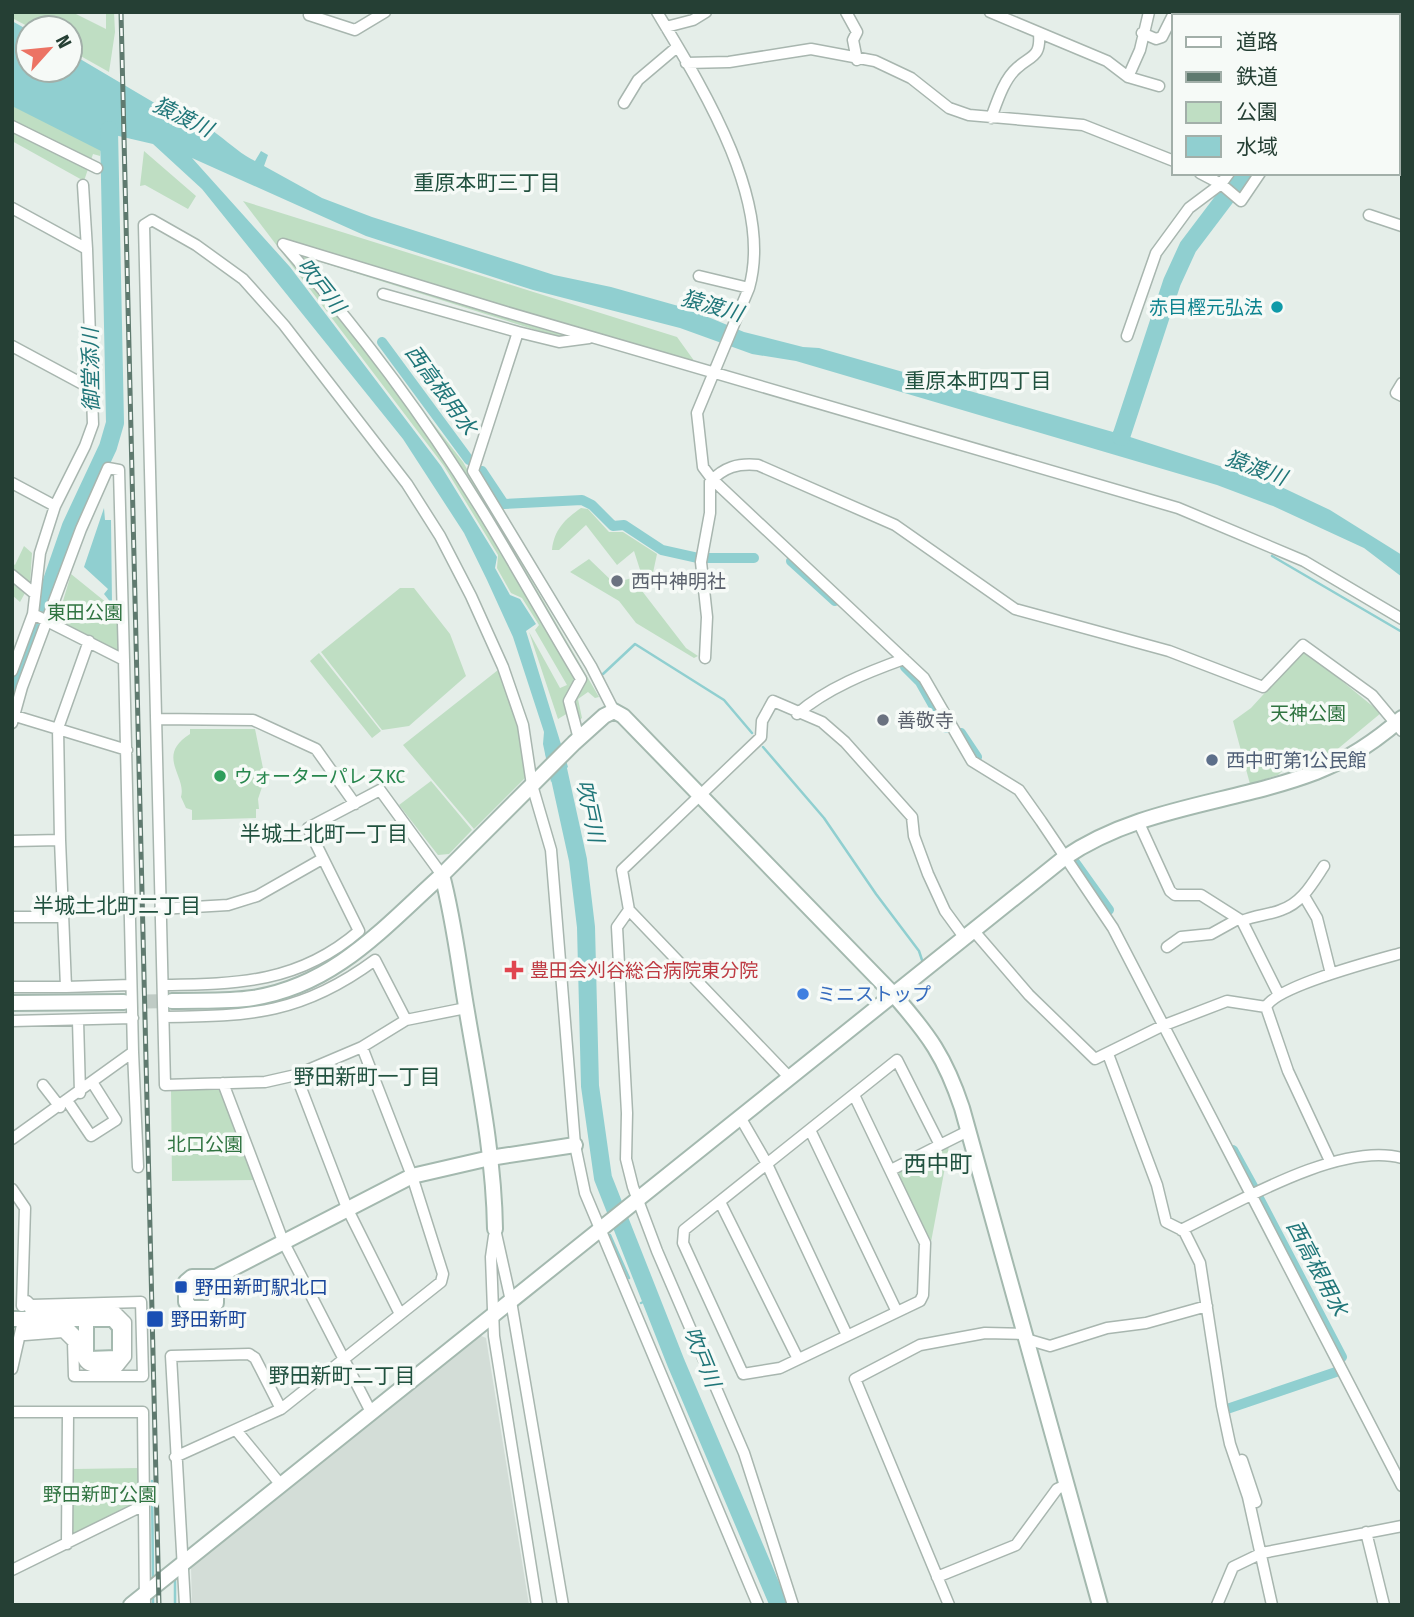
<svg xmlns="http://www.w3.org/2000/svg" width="1414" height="1617" viewBox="0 0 1414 1617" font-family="'Fira Sans Condensed','Noto Sans JP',sans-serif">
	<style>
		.built { fill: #d3ddd7 }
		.green { fill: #bfdec3 }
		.water { fill: #90cfd0 }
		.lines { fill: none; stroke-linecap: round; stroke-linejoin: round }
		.stream { stroke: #90cfd0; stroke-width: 2.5 }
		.canal { stroke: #90cfd0; stroke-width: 10 }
		.river { stroke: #90cfd0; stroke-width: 18 }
		.secondary-tunnel { stroke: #bfcbc5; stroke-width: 14; stroke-dasharray: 14 7; stroke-linecap: butt }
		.street-casing { stroke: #a8b6af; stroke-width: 13 }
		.secondary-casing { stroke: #a4b9af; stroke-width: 18 }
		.street { stroke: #fff; stroke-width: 10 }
		.secondary { stroke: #fff; stroke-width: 14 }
		.rail-casing { stroke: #5f7a6f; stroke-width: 5 }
		.rail { stroke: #f6faf7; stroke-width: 2.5; stroke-dasharray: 8; stroke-linecap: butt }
		.culture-dot { fill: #0f9aa8; stroke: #f6faf7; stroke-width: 2.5 }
		.worship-dot { fill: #6b7280; stroke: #f6faf7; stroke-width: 2.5 }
		.service-dot { fill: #5c6f8a; stroke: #f6faf7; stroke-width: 2.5 }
		.leisure-dot { fill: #2e9e5b; stroke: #f6faf7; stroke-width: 2.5 }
		.health-dot { fill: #e0444e; stroke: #f6faf7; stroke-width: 2.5 }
		.shop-dot { fill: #3f7fe0; stroke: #f6faf7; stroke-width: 2.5 }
		.transit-dot { fill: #1a4fb4; stroke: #f6faf7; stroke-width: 2.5 }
		.labels { text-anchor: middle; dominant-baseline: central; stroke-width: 7; stroke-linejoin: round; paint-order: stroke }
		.culture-label { font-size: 19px; fill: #0d838f; stroke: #f6faf7; text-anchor: end }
		.worship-label { font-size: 19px; fill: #5b616d; stroke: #f6faf7; text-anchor: start }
		.park-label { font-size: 19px; fill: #307441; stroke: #f6faf7 }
		.service-label { font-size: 19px; fill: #4e5e75; stroke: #f6faf7; text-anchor: start }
		.leisure-label { font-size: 19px; fill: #27864d; stroke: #f6faf7; text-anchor: start }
		.health-label { font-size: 19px; fill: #be3a42; stroke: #f6faf7; text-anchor: start }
		.shop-label { font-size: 19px; fill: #366cbe; stroke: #f6faf7; text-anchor: start }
		.transit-label { font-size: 19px; fill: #164399; stroke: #f6faf7; text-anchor: start }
		.water-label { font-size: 21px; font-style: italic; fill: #207679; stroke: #f6faf7 }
		.neighbourhood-label { font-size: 21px; fill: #21513f; stroke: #f6faf7 }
		.quarter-label { font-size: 23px; fill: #21513f; stroke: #f6faf7 }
	</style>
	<rect width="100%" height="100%" fill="#e5eee9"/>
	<path class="built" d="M479,1335L486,1338L529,1605H192L191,1566Z"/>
	<path class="green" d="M12,12H72L106,29V12H114L115,32L109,72L70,50V28H31L12,18Z
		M12,97L104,120L100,156L93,154L84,181L12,141Z
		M144,151L196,196L188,209L145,185L140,186Z
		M243,201L677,337L695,362L597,333L555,336L311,259L310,265L463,462L599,697L595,698L588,692L578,699L582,718L570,728L568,713L558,719L529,632L560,688L567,685L535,630L539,625L522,598L511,593L497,568L498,555L444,466Z
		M581,508L588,509L609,532H623L657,554L651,582L642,576L634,551L617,565L586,525L559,550H552C554,530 565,519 581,508Z
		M24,546L32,553L30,584L20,602L12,595V563L15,565Z
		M589,559L614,583L632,578L686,648L698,656L694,658L636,623L619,601L570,572Z
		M71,574L118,612L119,653L61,623L58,618Z
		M400,588H414L450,634L466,676L409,726L382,730L321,652Z
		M1304,650L1381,713L1328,757L1283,770L1278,775L1250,784L1233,721L1251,708Z
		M319,653L381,731L372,738L310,661Z
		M498,670L518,726L527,776L474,829L403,745Z
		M190,729H255L265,778L258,799L259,809H256V818L192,820V810L186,808L181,797C187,776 155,756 190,734Z
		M431,781L472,830L449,854L438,855L399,805Z
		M219,1088L255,1180L172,1181L171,1089Z
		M949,1146L931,1242L898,1175L899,1170Z
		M139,1468V1503L75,1535L71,1532L74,1469Z"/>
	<path class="water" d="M12,21L28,30V70H70V53L158,105L174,118C206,115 229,149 255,161L261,151L268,155L264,166L322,198L372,217L554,275L611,287L689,309L744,332L803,347L819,348L1113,432L1124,415L1134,418L1127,436L1275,484L1330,510L1402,555V577L1364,548L1273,506L1217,485L796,361L752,354L680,328L533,290L366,236L192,158L290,267L441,466L497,557L495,568L510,595L520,599L536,624L526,631L568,767L551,782L543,744L544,732L513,637L487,580L464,533L403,439L202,189L153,144L110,134L112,154L105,153L12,106Z
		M104,508L105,520H111L112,604L104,594L108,589L84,567Z"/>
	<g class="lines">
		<path class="stream" d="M1272,556L1402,632
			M603,674L635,644L724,700L752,733
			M763,747L824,818L876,894L919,951L922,960
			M610,1235L629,1278
			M641,1303L651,1298
			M152,1481L153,1580
			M175,1579V1605
			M153,1594V1605"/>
		<path class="canal" d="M382,342L469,460
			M482,471L504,504L582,500L592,505L613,526L624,525L662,550L698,558
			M706,558H754
			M791,561L835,601
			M905,667L920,682L946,728
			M961,733L977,757
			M1074,861L1109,910
			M1233,1150L1255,1190
			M1259,1198L1342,1357
			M1227,1409L1336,1372"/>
		<path class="river" d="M1398,26L1402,22
			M1121,437L1172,282L1188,247L1244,173
			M12,696L71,526L108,447L115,423L109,130
			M554,751L578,860L586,927L590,1086L603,1178L676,1363L779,1605"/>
		<path class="secondary-tunnel" d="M124,1002L172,1001"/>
		<defs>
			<path id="street" d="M311,12L309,15L355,30L385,12
				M657,12C701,85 774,201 749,288L697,413L703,467L712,479L924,678L972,761L1019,790L1041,821L1113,928L1402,1486
				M846,12L857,32L853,40L857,60
				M990,12L1107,61L1128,77L1159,86
				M1254,14L1264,12
				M1389,16L1392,12
				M666,27L693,20L706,12
				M1142,33L1156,39L1162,37L1174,13
				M1398,44L1402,40
				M686,63L729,62L811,49L875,61L911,78L949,108L969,115L1083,125L1174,161
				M1128,77L1140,50L1149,12
				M1398,96L1402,97
				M624,103L638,80L677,47
				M991,118C997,102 1004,79 1017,68C1031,55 1041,58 1039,33
				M12,126L97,168
				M1200,173L1221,184L1241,201L1260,173
				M83,185L87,249
				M12,208L87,249L93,424L85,446L55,506L40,553L33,614L12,671
				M1369,215L1402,226
				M699,276L749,288
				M383,294L518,332
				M1127,336L1156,253L1189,208L1221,184L1229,173
				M589,338L559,342L518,332L473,471L591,666L614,711
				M12,346L92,389
				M1402,383L1396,393L1402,396
				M12,483L55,506
				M12,575L35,594
				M705,658L707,617L701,562L710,513V482C724,467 738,463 758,465L895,525L1015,609L1169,651L1263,687L1303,645L1372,695L1402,731
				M797,714C827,688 868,672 904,659
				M12,715L127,750
				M156,719L253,720L316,749L355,804
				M12,723L22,687L81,529L108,468L119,470L124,660
				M579,739L569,701L581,679C551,629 522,577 492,527C432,427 361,331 283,244L506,312L1178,508L1304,561L1402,619
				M1138,821L1170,891L1175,895H1201L1242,921
				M12,841L60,840L58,728L89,641
				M1304,896L1317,918L1331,974
				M160,909L228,905L257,896L322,859
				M629,910L789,1077
				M12,917H62
				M973,930L1029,995L1095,1059L1162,1026L1227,1001L1266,1007
				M1167,947L1181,937L1211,934L1238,919
				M163,985C238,984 299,983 359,931L308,828L380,790L442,875
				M12,987H66L60,840
				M66,987L131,985
				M1279,995L1242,921C1255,915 1269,915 1281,910C1302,903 1312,884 1324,866
				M1266,1007L1288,1071L1330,1161
				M1266,1007C1276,986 1377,960 1402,953
				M466,1008L406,1020L362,1047L296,1075L265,1082L165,1085L144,225L152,220L196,245L243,279L284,325L407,484L440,536L471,596L503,667L523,725L532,785L551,850L575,1145L585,1193L758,1605
				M164,1017C251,1016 302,1014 375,960L406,1020
				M78,1020L80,1093
				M12,1021L133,1018
				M133,1052L138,1167
				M1108,1054L1157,1185L1166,1222L1184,1231L1200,1263L1222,1406L1230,1444L1248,1497L1272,1605
				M296,1075L347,1208L400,1314
				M223,1083L283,1241L371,1412
				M43,1085L60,1107
				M854,1095L925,1243L923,1295L920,1301L780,1368L743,1374L683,1243L684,1230L897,1060L940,1145L891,1170
				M68,1102L91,1136L116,1120L92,1082
				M740,1117L766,1162L847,1335
				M810,1130L897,1312
				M12,1139L133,1052L124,660L33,614
				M940,1145L968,1131
				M12,1189L25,1208L22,1306
				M720,1202L798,1359
				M495,1229L511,1301L563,1605
				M1181,1230C1237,1203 1340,1141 1402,1158
				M494,1236L491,1257L494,1336L537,1605
				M27,1301L31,1305L141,1302L143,1376H74L73,1342L63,1332L25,1335L30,1325H66L80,1339C80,1371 90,1367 118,1367L126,1357V1322L116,1312H31Z
				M1026,1339L1050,1346L1107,1328L1146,1323L1207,1306
				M12,1369L22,1325
				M12,1412H143L145,1605
				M236,1430L281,1485
				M175,1457L281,1409L441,1282L443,1274L412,1176L362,1047
				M1242,1460L1256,1502
				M1366,1532L1384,1605
				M67,1544L68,1414
				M12,1570L144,1505
				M937,1577L1016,1545L1057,1489L1066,1485
				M185,1605L171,1356L249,1354L255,1358L281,1409
				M793,1605L744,1453L657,1251L633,1187L626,1159L627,1113L617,927L629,910L622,870L761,737L762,721L773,701L822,722L845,742L912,817L914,836L928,874L945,911L964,937
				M949,1605L855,1379L920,1345L985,1333L1025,1334
				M1217,1605L1233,1567L1262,1553L1402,1526"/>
			<path id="secondary" d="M172,1001C199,1000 226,1002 253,998C335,985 383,928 442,875
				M12,1003L124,1002
				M495,1229C494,1156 479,1083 467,1012C459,966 454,920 442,875L574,743L604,716L614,711L623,716L894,995C929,1035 945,1057 962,1108L1100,1605
				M216,1277V1303L211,1308H191L186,1302V1282L192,1277H216L412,1176L490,1158L575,1145
				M12,1319H113L120,1327V1354L116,1358L89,1359L86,1354V1319
				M131,1605L1064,858C1140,806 1232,804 1316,772C1347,760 1377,740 1402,718"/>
		</defs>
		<use href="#street" class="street-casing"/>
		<use href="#secondary" class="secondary-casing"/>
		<use href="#street" class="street"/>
		<use href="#secondary" class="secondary"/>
		<defs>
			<path id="rail" d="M121,12L159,1605"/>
		</defs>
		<use href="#rail" class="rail-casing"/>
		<use href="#rail" class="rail"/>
	</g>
	<circle class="culture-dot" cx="1277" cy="307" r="7"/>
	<g class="worship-dot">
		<circle cx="617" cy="581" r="7"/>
		<circle cx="883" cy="720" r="7"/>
	</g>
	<circle class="service-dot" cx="1212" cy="760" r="7"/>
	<circle class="leisure-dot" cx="220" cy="776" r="7"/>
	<path class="health-dot" d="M510.5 959.5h7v7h7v7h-7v7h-7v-7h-7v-7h7z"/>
	<circle class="shop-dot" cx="803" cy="994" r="7"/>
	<g class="transit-dot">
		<rect x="174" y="1280" width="14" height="14" rx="3.5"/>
		<rect x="146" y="1310" width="18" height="18" rx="3.5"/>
	</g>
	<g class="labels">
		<g class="culture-label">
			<text x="1263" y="307">赤目樫元弘法</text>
		</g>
		<g class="worship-label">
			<text x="631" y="581">西中神明社</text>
			<text x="897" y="720">善敬寺</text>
		</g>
		<g class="park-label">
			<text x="85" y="612">東田公園</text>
			<text x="1308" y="713">天神公園</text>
			<text x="205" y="1144">北口公園</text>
			<text x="100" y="1494">野田新町公園</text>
		</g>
		<g class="service-label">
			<text x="1226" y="760">西中町第1公民館</text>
		</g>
		<g class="leisure-label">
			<text x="234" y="776">ウォーターパレスKC</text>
		</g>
		<g class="health-label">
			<text x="530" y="970">豊田会刈谷総合病院東分院</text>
		</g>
		<g class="shop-label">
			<text x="817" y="994">ミニストップ</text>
		</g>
		<g class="transit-label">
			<text x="195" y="1287">野田新町駅北口</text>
			<text x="171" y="1319">野田新町</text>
		</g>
		<g class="water-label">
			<text transform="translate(183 117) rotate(26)">猿渡川</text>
			<text transform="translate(321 286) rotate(52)">吹戸川</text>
			<text transform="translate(712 306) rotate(16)">猿渡川</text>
			<text transform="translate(91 370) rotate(-91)">御堂添川</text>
			<text transform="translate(441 390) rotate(54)">西高根用水</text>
			<text transform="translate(1256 468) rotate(20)">猿渡川</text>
			<text transform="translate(590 811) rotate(78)">吹戸川</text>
			<text transform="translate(1317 1268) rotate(62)">西高根用水</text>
			<text transform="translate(702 1357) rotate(68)">吹戸川</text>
		</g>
		<g class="neighbourhood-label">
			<text x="487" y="183">重原本町三丁目</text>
			<text x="978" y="381">重原本町四丁目</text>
			<text x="324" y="834">半城土北町一丁目</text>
			<text x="117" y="906">半城土北町二丁目</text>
			<text x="367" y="1077">野田新町一丁目</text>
			<text x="342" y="1376">野田新町二丁目</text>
		</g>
		<g class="quarter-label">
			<text x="938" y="1164">西中町</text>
		</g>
	</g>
	<rect width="1414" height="1617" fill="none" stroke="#253f34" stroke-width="28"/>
	<rect x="1172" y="14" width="228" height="161" fill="#f6faf7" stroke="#a2afa9" stroke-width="2"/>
	<rect x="1186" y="37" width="35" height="10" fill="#ffffff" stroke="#a2afa9" stroke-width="2"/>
	<text x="1236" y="49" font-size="21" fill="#253f34">道路</text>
	<rect x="1186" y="72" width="35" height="10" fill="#5f7a6f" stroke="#a2afa9" stroke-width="2"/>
	<text x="1236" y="84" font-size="21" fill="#253f34">鉄道</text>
	<rect x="1186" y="102" width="35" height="21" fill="#bfdec3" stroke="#a2afa9" stroke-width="2"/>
	<text x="1236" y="119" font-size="21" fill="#253f34">公園</text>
	<rect x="1186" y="136" width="35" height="21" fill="#90cfd0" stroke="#a2afa9" stroke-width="2"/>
	<text x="1236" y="154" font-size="21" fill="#253f34">水域</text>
	<g transform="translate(49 49) rotate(63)"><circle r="33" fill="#f6faf7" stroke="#a2afa9" stroke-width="2"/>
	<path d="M0-5L12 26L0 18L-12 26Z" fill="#ec7364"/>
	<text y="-10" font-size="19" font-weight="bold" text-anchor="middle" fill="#253f34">N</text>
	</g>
</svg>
